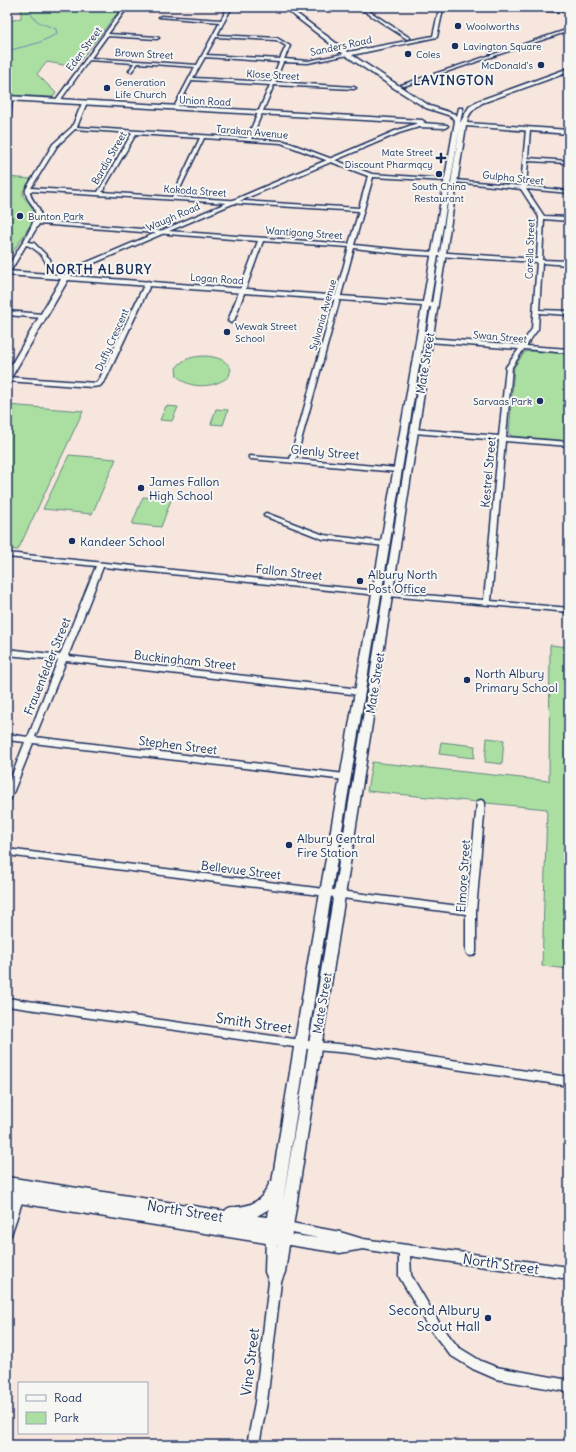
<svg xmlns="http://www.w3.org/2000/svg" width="576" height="1452" viewBox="0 0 576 1452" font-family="Delius,sans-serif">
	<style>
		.green { fill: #aadfa1; stroke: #628780 }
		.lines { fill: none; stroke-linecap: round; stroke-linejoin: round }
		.stream { stroke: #668bb8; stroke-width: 1 }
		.minor-casing { stroke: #1b2f5e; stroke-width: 3 }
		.major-casing { stroke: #1b2f5e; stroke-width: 3 }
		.minor { fill: #f6f6f2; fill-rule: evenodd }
		.major { fill: #f6f6f2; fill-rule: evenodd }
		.poi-dot { fill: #1b2f5e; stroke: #f6f6f2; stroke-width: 1.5 }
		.labels { text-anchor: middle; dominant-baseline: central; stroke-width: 4; stroke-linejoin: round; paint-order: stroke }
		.far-poi-label { font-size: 10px; fill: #1b2f5e; stroke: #f6f6f2; text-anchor: start }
		.far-street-label { font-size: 10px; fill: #1b2f5e; stroke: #f6f6f2 }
		.street-label { font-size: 12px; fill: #1b2f5e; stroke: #f6f6f2 }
		.poi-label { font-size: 12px; fill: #1b2f5e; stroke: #f6f6f2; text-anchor: start }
		.far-district-label { font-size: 13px; font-weight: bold; letter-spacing: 1px; fill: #1b2f5e; stroke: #f6f6f2 }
		.near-street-label { font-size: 14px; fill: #1b2f5e; stroke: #f6f6f2 }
		.near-poi-label { font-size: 14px; fill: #1b2f5e; stroke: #f6f6f2; text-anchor: end }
	</style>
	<rect width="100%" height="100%" fill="#f7e6de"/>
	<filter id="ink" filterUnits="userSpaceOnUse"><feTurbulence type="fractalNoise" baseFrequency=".025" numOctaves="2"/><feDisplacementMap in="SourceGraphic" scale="8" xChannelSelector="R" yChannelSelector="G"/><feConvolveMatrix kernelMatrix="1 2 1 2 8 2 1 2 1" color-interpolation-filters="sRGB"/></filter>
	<g filter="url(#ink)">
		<path class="green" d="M21,7H122L75,67L47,62L37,74L56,93L53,97L7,95V24L10,21L21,18Z
			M7,177L31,179L23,191V196L35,211L33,221L7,261Z
			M530,351L569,354V441L512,436L509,434L514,367L525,352Z
			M206,356C216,357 226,359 231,369L229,376C216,388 189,390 177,376L176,368C183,358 195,356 206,356Z
			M7,405L83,411L18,550L7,549Z
			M166,406L178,407L172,421L160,420Z
			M216,409L228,410L223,425L211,424Z
			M69,455L116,459L92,514L43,509Z
			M143,497L171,500L161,527L132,524Z
			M550,645L569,647V969L542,966L547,809L367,791L372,762L549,781Z
			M487,738L504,740L502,764L485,762Z
			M441,742L475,746L474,758L439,754Z"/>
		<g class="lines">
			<path class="stream" d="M7,51L38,43L57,34L56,29C44,24 30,22 30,7"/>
			<defs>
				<path id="minor" d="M124,7H128L108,34L157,37L159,38L157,39L107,36L91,58L197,65L220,22L159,17L161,16L221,20L228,7H232L217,35L277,38L290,46L284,59L308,61L348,53V55L308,63L283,62L275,82L354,87L356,88L354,89L274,85L251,139L284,141L372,174L447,179L449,180L447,181L373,177L354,245L404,250L537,259L539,217L521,189L455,182L453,181L455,180L521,186L526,129L528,128L530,129L528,158L569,161V163L528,161L526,186L569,191V193L526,189L544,216L569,217V221L544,219L542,260L569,261V265L542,263L539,310L569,311V315L539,313L538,329L526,346L569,349V353L524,349L512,367L506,437L569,442V446L505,441L491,601L569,608V612L377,595L103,567L68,656L360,689L364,692L360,695L66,661L35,737L345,774L348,775L349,777L348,779L345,780L33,743L11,798L10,800L7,801V788L25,742L7,740V734L28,737L58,660L7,655V649L60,655L96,566L7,557V553L377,591L484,600L499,440L414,433L411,431L414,429L499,436L506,367L519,349L429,342L426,340L429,338L521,345L532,329L537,262L404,254L354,248L296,459L397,468L400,470L397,472L251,459L249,458V456L290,459L349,247L263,241L234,321L231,323L228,321L258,241L39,224L28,242L34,243L50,259L51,263L46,264C45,257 33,246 26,245L10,272L7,274V268C14,256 37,223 35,212C34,203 24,199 26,189L53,144L72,127L83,101L87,102L77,127L247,138L270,85L192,80L177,108L173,109L195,67L138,63L131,72L129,71L134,63L89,60L59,102H55V101ZM216,37L276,40L286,46L280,59L206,55ZM205,57L279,62L271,82L193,78ZM75,129L132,133L98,192L31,188L57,146ZM136,134L200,138L172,197L102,192ZM204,138L281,143L368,176L359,208L176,197ZM30,191L359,211L349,244L154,230L40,221C43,204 30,203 30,191Z
					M358,7H363L410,38L407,39Z
					M496,7L569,10V12L498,8Z
					M569,29V31L404,86L401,85Z
					M10,97L12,98L9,130L7,131L8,98Z
					M148,281L151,283L106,379L100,386L92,387L7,381V377L96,383L100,378L145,283Z
					M7,311L42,314L45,316L42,318L7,315Z
					M266,513L324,535L385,542L388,544L385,546L323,539L264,516V514Z
					M481,800L484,801L485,803L476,911V952L474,955L471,956L468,955L466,952V914L7,855V849L467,907L477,803L478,801Z
					M7,998L315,1042L349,1045L568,1077L569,1086L349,1053L315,1050L7,1006Z
					M19,1191L23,1192L24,1196L11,1235L7,1236V1215L15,1192Z
					M286,1222L340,1232L363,1239L569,1267V1279L410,1256L411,1275L440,1324L458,1347L481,1361L496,1367L569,1380V1392L496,1379L473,1369L450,1355L432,1332L401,1280L399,1276V1255L363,1249L340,1253L289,1245L285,1272L281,1282L267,1402L259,1445H247L255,1402L269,1282L265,1272L266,1237L268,1233L272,1232L276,1233L278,1237L277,1247L280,1235L284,1234L318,1238L282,1231L281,1227L282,1223Z"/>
				<path id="major" d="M283,7H288L348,52L433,36L439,9L440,7H445L443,9L437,37L352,55L430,106L455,114L457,116L459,108H463L460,123L469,107L478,101L569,68V72L482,103C474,109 468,113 467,123L569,130V134L466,126L291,1239L289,1244L284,1246L7,1201V1177L225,1211C228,1207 231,1207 236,1207C254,1206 263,1199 270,1182H272L308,962L422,306L68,280L11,378L7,380V372L61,279L7,275V271L64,275L69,270L395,131L418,123L7,100V96L422,120L425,122L423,123L447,125L448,126L445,128L419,127L399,133L73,272L71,276L423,302L455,121L451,116L426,108L394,88L345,55ZM460,126L432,303H430ZM429,307H431L283,1201L320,962ZM269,1209L268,1217L257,1216Z"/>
			</defs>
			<use href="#minor" class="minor-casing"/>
			<use href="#major" class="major-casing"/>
			<use href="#minor" class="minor"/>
			<use href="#major" class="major"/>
		</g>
	</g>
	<g class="poi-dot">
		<circle cx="458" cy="26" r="4"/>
		<circle cx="455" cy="46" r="4"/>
		<circle cx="408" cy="54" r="4"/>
		<circle cx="541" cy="65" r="4"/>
		<circle cx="107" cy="88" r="4"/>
		<path d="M439 152h4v4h4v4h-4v4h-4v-4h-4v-4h4z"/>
		<circle cx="439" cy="174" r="4"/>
		<circle cx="20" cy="216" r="4"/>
		<circle cx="227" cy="332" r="4"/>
		<circle cx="540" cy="401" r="4"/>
		<circle cx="141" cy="488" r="4"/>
		<circle cx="72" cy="541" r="4"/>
		<circle cx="360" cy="581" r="4"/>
		<circle cx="467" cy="680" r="4"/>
		<circle cx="289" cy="845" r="4"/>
		<circle cx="488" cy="1318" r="4"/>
	</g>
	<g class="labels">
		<g class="far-poi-label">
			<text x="466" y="26">Woolworths</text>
			<text x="463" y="46">Lavington Square</text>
			<text x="416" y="54">Coles</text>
			<text x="533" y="65" text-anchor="end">McDonald's</text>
			<text x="115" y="82">Generation<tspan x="115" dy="12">Life Church</tspan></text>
			<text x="433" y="152" text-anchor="end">Mate Street<tspan x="433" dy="12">Discount Pharmqcy</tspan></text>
			<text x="439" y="186" text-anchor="middle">South China<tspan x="439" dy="12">Restaurant</tspan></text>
			<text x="28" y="216">Bunton Park</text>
			<text x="235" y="326">Wewak Street<tspan x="235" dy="12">School</tspan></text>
			<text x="532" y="401" text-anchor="end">Sarvaas Park</text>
		</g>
		<g class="far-street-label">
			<text transform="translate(341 46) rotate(-12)">Sanders Road</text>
			<text transform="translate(84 49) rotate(-53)">Eden Street</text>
			<text transform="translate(144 54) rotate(3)">Brown Street</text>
			<text transform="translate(273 75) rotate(3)">Klose Street</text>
			<text transform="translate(205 101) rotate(3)">Union Road</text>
			<text transform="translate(252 132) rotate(5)">Tarakan Avenue</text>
			<text transform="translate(109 158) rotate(-60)">Bardia Street</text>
			<text transform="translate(513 178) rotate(6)">Gulpha Street</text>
			<text transform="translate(195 191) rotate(4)">Kokoda Street</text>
			<text transform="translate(173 217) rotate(-23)">Waugh Road</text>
			<text transform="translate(304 233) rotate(4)">Wantigong Street</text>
			<text transform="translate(530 249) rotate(-88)">Corella Street</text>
			<text transform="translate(217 279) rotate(4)">Logan Road</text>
			<text transform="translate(323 315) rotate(-74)">Sylvania Avenue</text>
			<text transform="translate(500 337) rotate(5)">Swan Street</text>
			<text transform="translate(112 340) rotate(-66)">Duffy Crescent</text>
		</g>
		<g class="street-label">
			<text transform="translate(425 363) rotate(-81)">Mate Street</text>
			<text transform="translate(325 452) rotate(5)">Glenly Street</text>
			<text transform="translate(488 472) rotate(-85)">Kestrel Street</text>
			<text transform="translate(289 572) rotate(6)">Fallon Street</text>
			<text transform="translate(185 660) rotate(6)">Buckingham Street</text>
			<text transform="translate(47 666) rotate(-68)">Frauenfelder Street</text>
			<text transform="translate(375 683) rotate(-81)">Mate Street</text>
			<text transform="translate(178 745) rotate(7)">Stephen Street</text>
			<text transform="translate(241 870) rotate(7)">Bellevue Street</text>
			<text transform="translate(463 876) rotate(-86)">Elmore Street</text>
			<text transform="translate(322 1003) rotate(-80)">Mate Street</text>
		</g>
		<g class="poi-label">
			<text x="149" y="481">James Fallon<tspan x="149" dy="14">High School</tspan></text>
			<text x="80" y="541">Kandeer School</text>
			<text x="368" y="574">Albury North<tspan x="368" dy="14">Post Office</tspan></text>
			<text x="475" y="673">North Albury<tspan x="475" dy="14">Primary School</tspan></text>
			<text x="297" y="838">Albury Central<tspan x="297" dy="14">Fire Station</tspan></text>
		</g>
		<g class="far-district-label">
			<text x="454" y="80">LAVINGTON</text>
			<text x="99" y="269">NORTH ALBURY</text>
		</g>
		<g class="near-street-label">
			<text transform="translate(254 1023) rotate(8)">Smith Street</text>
			<text transform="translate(185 1211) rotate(9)">North Street</text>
			<text transform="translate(501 1264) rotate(8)">North Street</text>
			<text transform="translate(250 1362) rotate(-83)">Vine Street</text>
		</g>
		<g class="near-poi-label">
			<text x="480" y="1310">Second Albury<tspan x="480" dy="16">Scout Hall</tspan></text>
		</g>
	</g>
	<rect width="576" height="1452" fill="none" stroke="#f6f6f2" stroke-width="24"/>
	<rect x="12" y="12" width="552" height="1428" fill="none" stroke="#1b2f5e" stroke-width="1.5" filter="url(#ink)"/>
	<rect x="18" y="1382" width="130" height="52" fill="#f6f6f2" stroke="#9ea6b7"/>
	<rect x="26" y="1395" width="20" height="6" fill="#f6f6f2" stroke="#9ea6b7"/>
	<text x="54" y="1402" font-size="12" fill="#1b2f5e">Road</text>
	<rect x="26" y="1412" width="20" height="12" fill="#aadfa1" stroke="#9ea6b7"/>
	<text x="54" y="1422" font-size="12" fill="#1b2f5e">Park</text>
</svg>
